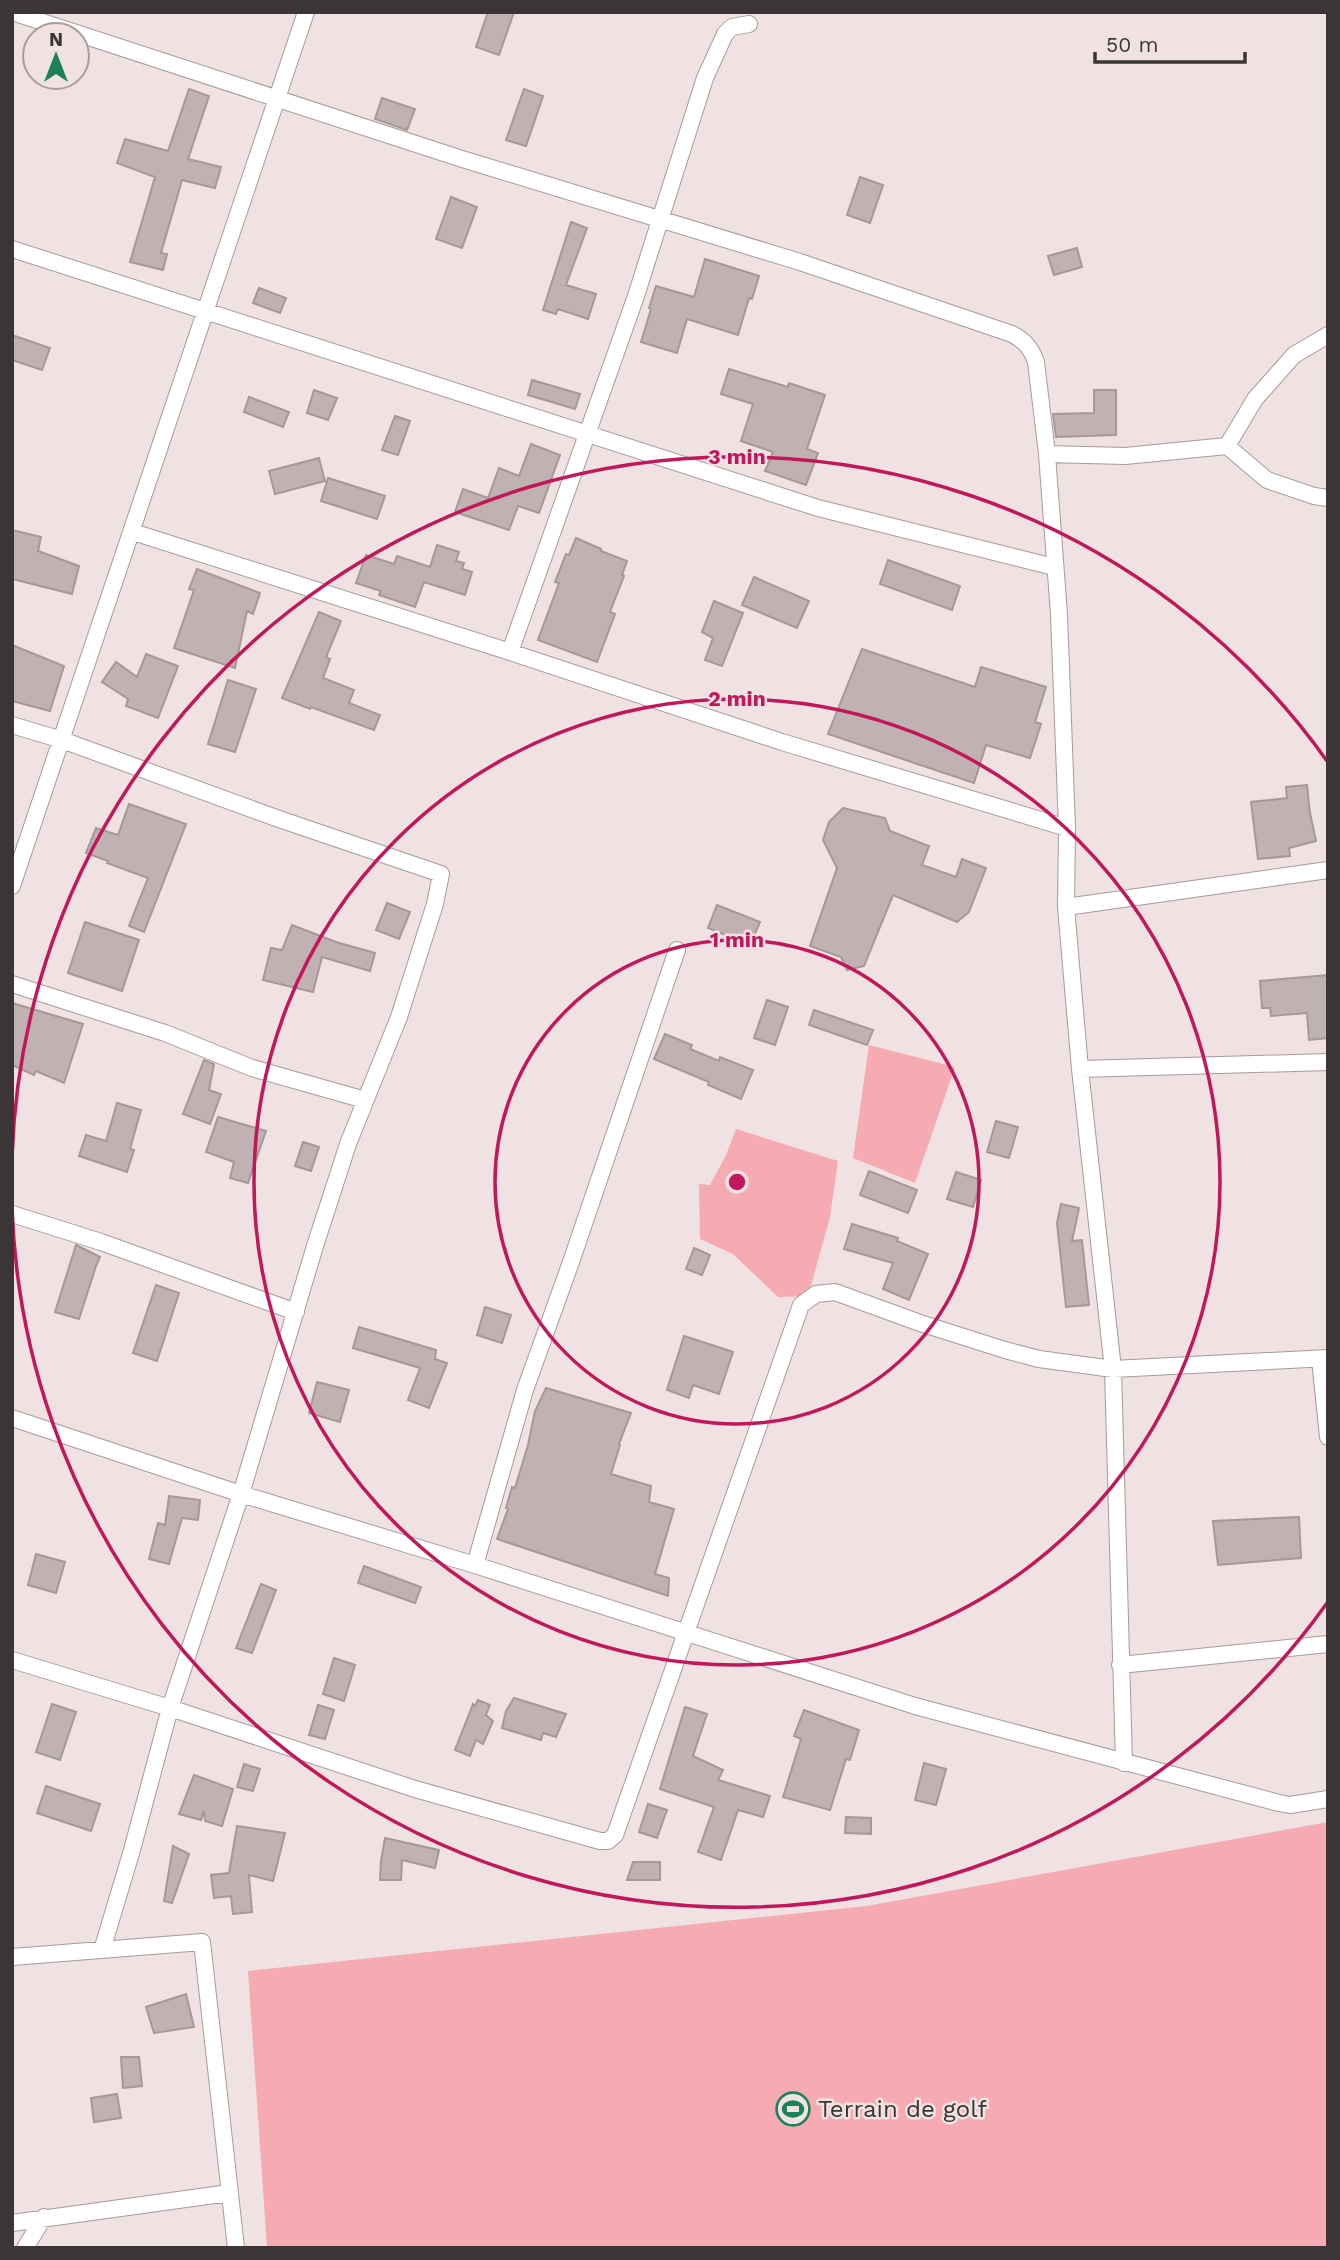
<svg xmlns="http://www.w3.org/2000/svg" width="1340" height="2260" viewBox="0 0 1340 2260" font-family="'Work Sans',sans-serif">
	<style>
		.green { fill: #f6abb2 }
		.building { fill: #c0b2b3; stroke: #a59898; stroke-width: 2 }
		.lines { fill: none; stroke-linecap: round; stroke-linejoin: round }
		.minor-casing { stroke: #a89a9b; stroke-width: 18 }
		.minor { stroke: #fff; stroke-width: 16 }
		.ring { fill: none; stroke: #c2185b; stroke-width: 3.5 }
		.labels { text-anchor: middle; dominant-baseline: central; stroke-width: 5; stroke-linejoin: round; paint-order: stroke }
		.poi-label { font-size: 24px; fill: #3b3535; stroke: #f0e1e2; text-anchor: start }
		.centre { fill: #c2185b; stroke: #f0e1e2; stroke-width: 3.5 }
		.ring-label { font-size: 21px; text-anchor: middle; font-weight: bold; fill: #c2185b; stroke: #f0e1e2; stroke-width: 5; stroke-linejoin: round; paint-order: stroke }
	</style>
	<rect width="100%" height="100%" fill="#f0e1e2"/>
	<path class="green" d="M869,1045L955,1067L915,1183L853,1158Z
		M736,1129L838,1161L830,1217L808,1296L778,1297L733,1254L700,1239L699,1184L710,1185L726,1155Z
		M1328,1822V2248H267L248,1971L867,1906Z"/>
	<path class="building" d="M488,12H514L499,55L476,47Z
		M189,89L209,96L188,159L221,167L215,188L182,180L161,253L167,254L163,270L130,262L155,177L117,163L125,139L168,151Z
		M524,89L543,96L526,146L506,140Z
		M382,98L415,109L407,130L375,119Z
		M860,177L883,185L870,223L847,215Z
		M451,197L477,207L462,248L436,239Z
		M571,222L587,228L566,285L596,294L588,319L558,309L556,314L543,310Z
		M1077,248L1082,267L1054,275L1048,256Z
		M705,259L759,276L752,299L749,298L738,335L687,319L677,353L641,342L651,309L649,308L656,286L694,297Z
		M259,288L286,298L280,313L253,303Z
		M12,335L50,348L42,370L12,360Z
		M729,369L788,387L789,383L825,395L807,449L818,453L806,485L765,471L773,452L741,441L753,404L721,394Z
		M532,380L580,394L575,409L528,395Z
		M314,390L337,398L328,420L307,413Z
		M1094,390H1116V435L1056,437L1053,414L1094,413Z
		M249,397L289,412L283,427L244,412Z
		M395,416L410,421L398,455L382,450Z
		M531,444L560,455L539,513L518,506L509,530L455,512L463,489L488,498L499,468L519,476Z
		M319,458L325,481L275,494L269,471Z
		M328,478L385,496L377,519L321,501Z
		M12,530L41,537L38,551L79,566L72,594L12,579Z
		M576,538L601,549V551L627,561L622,575L624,576L610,612L615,614L597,662L538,640L559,583L555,582L566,554L569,555Z
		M437,545L459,552L456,561L464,563L462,569L472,572L465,595L424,582L415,607L379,595L381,591L356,583L366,555L394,564L397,556L430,567Z
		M888,560L960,586L952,610L880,584Z
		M197,569L260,593L253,614L247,611L235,668L174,648L194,590L189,589Z
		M754,577L809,601L797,628L742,605Z
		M714,601L743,613L722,666L705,660L713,638L702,632Z
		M319,612L341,621L326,657L330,659L323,678L354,690L349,703L380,715L374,730L311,707L310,709L282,698Z
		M12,645L64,666L50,711L12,701Z
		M862,649L975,687L981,667L1046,687L1035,722L1041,724L1030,758L986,745L974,783L828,734Z
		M146,654L178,666L158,718L126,706L128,699L102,682L116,662L137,677Z
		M228,680L256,689L235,752L208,744Z
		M1307,785L1310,813L1316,841L1289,848L1290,856L1258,859L1251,802L1287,798L1286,787Z
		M129,804L186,824L144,932L129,926L148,878L107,863L108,861L86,853L96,828L118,835Z
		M843,808L885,818L890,831L929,846L922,865L956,877L962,859L986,868L969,912L957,922L893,895L864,966L847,970L841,957L810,946L837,868L823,840L829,822Z
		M387,903L410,912L399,939L376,930Z
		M717,905L760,922L750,945L708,928Z
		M85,922L139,940L122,991L68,973Z
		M292,925L336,942L375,953L370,971L322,957L313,992L263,980L271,948L282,950Z
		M1328,975V1038L1309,1040L1307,1013L1271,1016L1270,1008H1262L1260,981Z
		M767,1000L788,1007L775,1045L754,1038Z
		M12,1003L83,1024L64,1083L36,1071L34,1075L12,1065Z
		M814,1010L873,1030L867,1045L809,1025Z
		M665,1034L692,1045L690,1049L719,1061L720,1057L753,1070L741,1099L708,1085L709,1082L654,1059Z
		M204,1060L214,1064L209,1090L221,1094L210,1124L183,1114Z
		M117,1103L141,1110L130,1149L134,1150L127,1172L79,1156L86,1135L106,1141Z
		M218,1117L266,1131L248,1183L230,1178L234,1162L206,1152Z
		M996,1121L1018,1127L1009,1158L987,1152Z
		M303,1142L319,1147L311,1171L295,1166Z
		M869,1171L917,1190L908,1213L860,1195Z
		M956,1172L981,1180L973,1207L947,1199Z
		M1061,1204L1079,1208L1072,1241L1082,1240L1089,1305L1066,1307L1057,1223Z
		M852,1224L898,1238L897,1241L928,1254L909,1300L883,1289L893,1263L844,1249Z
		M76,1245L100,1257L96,1266L79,1319L55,1312Z
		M694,1248L710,1255L702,1275L686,1269Z
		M156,1285L179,1293L157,1361L133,1353Z
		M485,1307L511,1315L502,1343L477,1335Z
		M359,1327L436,1350L435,1359L447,1363L429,1408L408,1400L420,1368L353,1348Z
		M684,1336L733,1352L719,1394L693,1385L689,1398L667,1390Z
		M317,1382L349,1390L340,1422L309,1413Z
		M546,1388L631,1413L619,1444L620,1445L611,1474L651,1486L649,1502L674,1509L655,1574L669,1578L668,1596L497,1539L508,1509L506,1508L512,1487L515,1488L528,1445L535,1411Z
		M169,1496L200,1500L198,1520L182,1518L169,1564L149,1559L158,1523L165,1525Z
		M1299,1517L1301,1558L1218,1565L1213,1521Z
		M36,1554L65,1562L56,1593L28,1585Z
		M364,1566L421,1587L415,1603L358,1583Z
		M261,1584L276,1590L252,1653L236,1648Z
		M334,1658L355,1665L344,1701L323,1694Z
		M514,1698L566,1714L556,1737L543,1733L541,1740L502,1728L506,1711Z
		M478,1700L490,1705L486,1715L493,1721L483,1744L476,1740L470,1756L455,1750L473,1704L475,1706Z
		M52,1704L76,1712L60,1760L36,1752Z
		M318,1705L334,1710L325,1739L309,1735Z
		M685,1707L707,1714L693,1756L723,1770L718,1780L770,1796L763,1817L738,1810L721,1860L698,1852L714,1807L660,1789Z
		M804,1710L859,1730L850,1760L846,1759L830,1810L783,1797L801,1739L794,1736Z
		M924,1763L946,1769L936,1805L915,1800Z
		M244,1764L260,1769L253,1791L237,1787Z
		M194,1775L233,1789L222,1826L205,1821L204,1811L201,1820L179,1814Z
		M46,1786L100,1804L91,1831L37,1813Z
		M648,1804L667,1810L657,1838L639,1832Z
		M846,1817L871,1818V1834L845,1833Z
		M237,1826L285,1833L273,1881L249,1875L252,1912L233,1914L231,1896L214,1898L211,1875L229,1873Z
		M385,1838L439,1850L435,1868L402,1860L401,1880H380L381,1861Z
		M173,1846L189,1854L172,1903L164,1901Z
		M633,1862H660V1880H627Z
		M186,1994L194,2027L154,2033L146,2007Z
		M121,2057H139L142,2086L123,2088Z
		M117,2094L121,2118L94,2122L91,2098Z"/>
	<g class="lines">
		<defs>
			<path id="minor" d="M12,12L459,158L800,262L1012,334C1025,341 1031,348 1036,362L1047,454L1059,614L1067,828L1066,907L1080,1069L1113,1369L1124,1763
				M12,249L818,508L1054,567
				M1227,446L1255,399L1294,355L1328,335
				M1047,454L1125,456L1227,446L1267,480L1314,496L1328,498
				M133,532L510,652L782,742L1067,828
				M510,652L636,296L705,78L725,34L732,27L749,24
				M12,725L62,740L279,819L441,874L435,904L399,1017L348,1144L315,1246L241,1494L170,1708L132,1850L102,1950
				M12,886L306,12
				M1066,907L1328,870
				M12,984L165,1033L252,1068L365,1100
				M1080,1069L1328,1062
				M12,1214L101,1242L296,1312
				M1320,1359L1328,1437
				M12,1418L241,1494L475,1565L915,1706L1279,1803L1290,1805L1328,1799
				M475,1565L525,1390L571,1262L677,950
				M12,1660L170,1708L415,1789L600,1841H608L615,1835L801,1305L816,1294L835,1292L920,1323L1005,1350L1039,1359L1113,1369L1328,1358
				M1120,1665L1328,1644
				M12,1957L202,1942L236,2248
				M12,2223L229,2193
				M25,2248L44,2217"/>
		</defs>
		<use href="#minor" class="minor-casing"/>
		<use href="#minor" class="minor"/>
	</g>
	<g class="ring">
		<circle cx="737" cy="1182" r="242"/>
		<circle cx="737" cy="1182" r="483"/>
		<path d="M1327 1603A725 725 0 0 1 12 1207M12 1157A725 725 0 0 1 1327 761"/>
	</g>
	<defs>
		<symbol id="stadium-ring" viewBox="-11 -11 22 22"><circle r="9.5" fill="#f0e1e2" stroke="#1b825c" stroke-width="1.5"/><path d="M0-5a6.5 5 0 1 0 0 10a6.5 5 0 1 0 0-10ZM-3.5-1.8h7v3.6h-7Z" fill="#1b825c"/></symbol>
	</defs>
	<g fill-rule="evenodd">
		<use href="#stadium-ring" x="774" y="2090" width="38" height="38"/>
	</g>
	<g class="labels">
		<g class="poi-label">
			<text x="818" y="2109">Terrain de golf</text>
		</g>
	</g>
	<circle cx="737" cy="1182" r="10" class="centre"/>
	<g class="ring-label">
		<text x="737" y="464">3 min</text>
		<text x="737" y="706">2 min</text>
		<text x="737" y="947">1 min</text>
	</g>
	<rect width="1340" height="2260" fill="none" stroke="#3b3535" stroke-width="28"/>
	<g transform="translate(56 56)"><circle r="33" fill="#f0e1e2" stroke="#a89c9d" stroke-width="2"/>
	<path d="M0-5L12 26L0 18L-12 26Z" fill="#1b825c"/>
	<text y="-10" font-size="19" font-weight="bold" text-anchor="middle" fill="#3b3535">N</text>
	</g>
	<path d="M1095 52v10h150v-10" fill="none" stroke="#3b3535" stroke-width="3.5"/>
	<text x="1106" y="52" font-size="21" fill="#3b3535" stroke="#f0e1e2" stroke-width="5" paint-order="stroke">50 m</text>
</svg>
